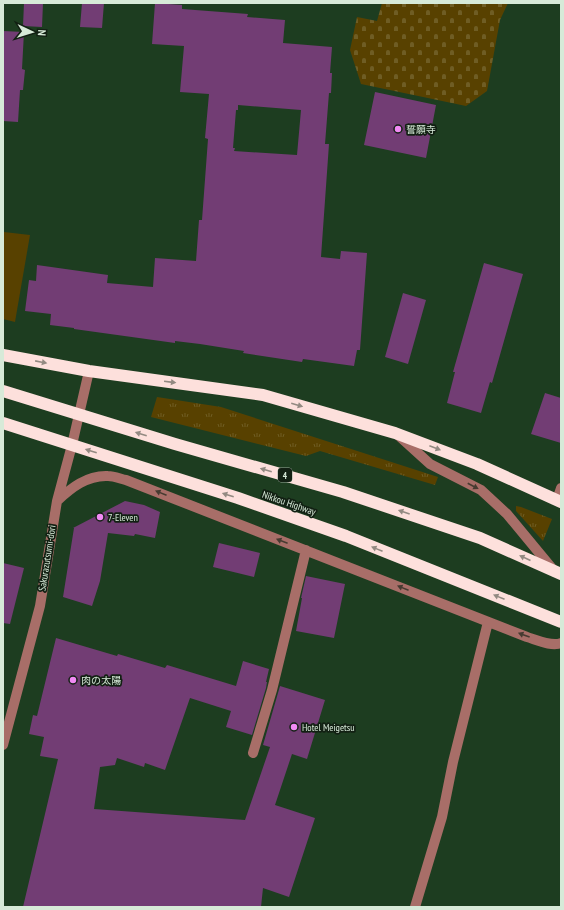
<svg xmlns="http://www.w3.org/2000/svg" width="564" height="910" viewBox="0 0 564 910" font-family="'PT Sans Narrow','Noto Sans JP',sans-serif">
	<style>
		.grass { fill: url(#grass-tufts) }
		.cemetery { fill: url(#cemetery-stones) }
		.green { fill: #584100 }
		.building { fill: #723d74; fill-rule: evenodd }
		.lines { fill: none; stroke-linecap: round; stroke-linejoin: round }
		.minor { stroke: #a86e68; stroke-width: 10 }
		.highway { stroke: #fde0dc; stroke-width: 12 }
		.highway-bridge { stroke: #fde0dc; stroke-width: 12 }
		.oneway { fill: #938a82 }
		.oneway2 { fill: #463b31 }
		.poi-dot { fill: #f18af4; stroke: #122013; stroke-width: 1.5 }
		.labels { text-anchor: middle; dominant-baseline: central; stroke-width: 3.5; stroke-linejoin: round; paint-order: stroke }
		.shield { fill: #122013; stroke: #9cad9d; stroke-width: 1 }
		.shield-label { font-size: 9px; font-weight: bold; fill: #d7ead8 }
		.poi-label { font-size: 10px; fill: #d7ead8; stroke: #122013; text-anchor: start }
		.street-label { font-size: 10px; fill: #d7ead8; stroke: #122013 }
	</style>
	<defs>
		<pattern id="grass-tufts" width="24" height="20" patternUnits="userSpaceOnUse"><rect width="24" height="20" fill="#584100"/><path d="M3 7l-1-3M5 7V3M7 7l1-3M15 17l-1-3M17 17v-4M19 17l1-3" fill="none" stroke="#6f5d24"/></pattern>
		<pattern id="cemetery-stones" width="16" height="16" patternUnits="userSpaceOnUse"><rect width="16" height="16" fill="#584100"/><path d="M2 7V4a2 2 0 0 1 4 0v3zM10 15v-3a2 2 0 0 1 4 0v3z" fill="#6f5d24"/></pattern>
	</defs>
	<rect width="100%" height="100%" fill="#1d3d20"/>
	<path class="grass" d="M157,397L221,407L438,477L435,485L320,451L306,456L151,417Z
		M516,506L521,507L552,519L543,541L516,511Z"/>
	<path class="cemetery" d="M382,3H508L500,20L487,91L466,106L361,84L350,50L357,17L377,21Z"/>
	<path class="green" d="M4,232L30,235L15,322L3,319V238Z"/>
	<path class="building" d="M24,3H43L42,27L23,26Z
		M82,3H104L102,28L80,27Z
		M155,3L182,5V9L248,14L247,17L285,20L283,43L332,47L330,73H332L331,93H329L325,144H329L321,257L340,259L341,251L367,253L360,350H357L354,366L303,359L302,362L243,353L244,351L200,344L175,341V343L74,329V328L50,325L51,314L25,311L29,280L36,281L37,265L108,275L107,283L153,287L155,258L196,261L199,220H202L208,139L205,138L209,94L180,92L184,46L152,44ZM238,105L301,110L297,155L234,151L235,148H233L236,110H238Z
		M3,31L24,32L22,69L25,70L23,90H20L18,122L3,121Z
		M375,92L436,105L426,158L364,145Z
		M484,263L523,274L492,383L490,382L481,413L447,403L455,372H453Z
		M403,293L426,300L408,364L385,357Z
		M545,393L561,398V443L531,434Z
		M125,501L144,505L160,512L155,538L135,534L134,536L108,533L100,581L92,606L63,597L74,528H73Z
		M219,543L260,553L254,577L213,567Z
		M3,563L24,568L10,624L3,623Z
		M306,576L345,584L334,638L296,631L302,598H301Z
		M56,638L117,656L118,654L165,668L167,665L236,686L243,661L269,669L266,682H267L266,688L252,735L226,727L231,711L190,698L165,770L145,763L144,767L117,758L115,765L100,767L94,809L245,820L270,747L263,745L280,686L325,700L307,759L292,754L275,805L315,818L289,897L263,888L261,907H23L58,759L40,756L44,737L29,734L33,715L37,716Z"/>
	<g class="lines">
		<path class="minor" d="M398,435L430,464L481,490L507,514L555,572
			M557,500L561,488
			M57,501C71,488 87,475 108,476C114,476 121,479 126,480L527,637C537,640 552,647 561,643
			M3,745L40,606L57,501L72,445L89,371
			M253,753L272,690L306,550
			M415,907L442,817L453,762L488,622"/>
		<path class="highway" d="M3,355L89,371L263,395L395,433L477,464L561,502
			M3,423L238,498L346,536L561,622"/>
		<path class="highway-bridge" d="M3,391L175,444L343,492L480,538L561,574"/>
	</g>
	<defs><path id="oneway-solid" d="M-6-.8H1V-3.2L6.5 0L1 3.2V.8H-6Z"/></defs>
	<g class="oneway">
		<use href="#oneway-solid" transform="translate(41 362) rotate(11)"/>
		<use href="#oneway-solid" transform="translate(170 382) rotate(7)"/>
		<use href="#oneway-solid" transform="translate(297 405) rotate(16)"/>
		<use href="#oneway-solid" transform="translate(141 434) rotate(-163)"/>
		<use href="#oneway-solid" transform="translate(435 448) rotate(21)"/>
		<use href="#oneway-solid" transform="translate(91 451) rotate(-163)"/>
		<use href="#oneway-solid" transform="translate(266 470) rotate(-164)"/>
		<use href="#oneway-solid" transform="translate(228 495) rotate(-162)"/>
		<use href="#oneway-solid" transform="translate(404 512) rotate(-161)"/>
		<use href="#oneway-solid" transform="translate(377 549) rotate(-158)"/>
		<use href="#oneway-solid" transform="translate(525 558) rotate(-156)"/>
		<use href="#oneway-solid" transform="translate(499 597) rotate(-158)"/>
	</g>
	<g class="oneway2">
		<use href="#oneway-solid" transform="translate(473 486) rotate(28)"/>
		<use href="#oneway-solid" transform="translate(161 493) rotate(-158)"/>
		<use href="#oneway-solid" transform="translate(282 541) rotate(-159)"/>
		<use href="#oneway-solid" transform="translate(403 588) rotate(-158)"/>
		<use href="#oneway-solid" transform="translate(524 635) rotate(-160)"/>
	</g>
	<g class="poi-dot">
		<circle cx="398" cy="129" r="4"/>
		<circle cx="100" cy="517" r="4"/>
		<circle cx="73" cy="680" r="4"/>
		<circle cx="294" cy="727" r="4"/>
	</g>
	<g class="labels">
		<rect class="shield" x="278" y="468" width="14" height="14" rx="3"/>
		<g class="shield-label">
			<text x="285" y="475">4</text>
		</g>
		<g class="poi-label">
			<text x="406" y="129">誓願寺</text>
			<text x="108" y="517">7-Eleven</text>
			<text x="81" y="680">肉の太陽</text>
			<text x="302" y="727">Hotel Meigetsu</text>
		</g>
		<g class="street-label">
			<text transform="translate(289 503) rotate(19)">Nikkou Highway</text>
			<text transform="translate(47 558) rotate(-81)">Sakurazutsumi-dori</text>
		</g>
	</g>
	<rect width="564" height="910" fill="none" stroke="#d7ead8" stroke-width="8"/>
	<g transform="translate(32 32) rotate(94)" stroke="#122013" stroke-width="3" paint-order="stroke">
	<path d="M0-3L7 15L0 10L-7 15Z" fill="#d7ead8"/>
	<text y="-6" font-size="11" font-weight="bold" text-anchor="middle" fill="#d7ead8">N</text>
	</g>
</svg>
